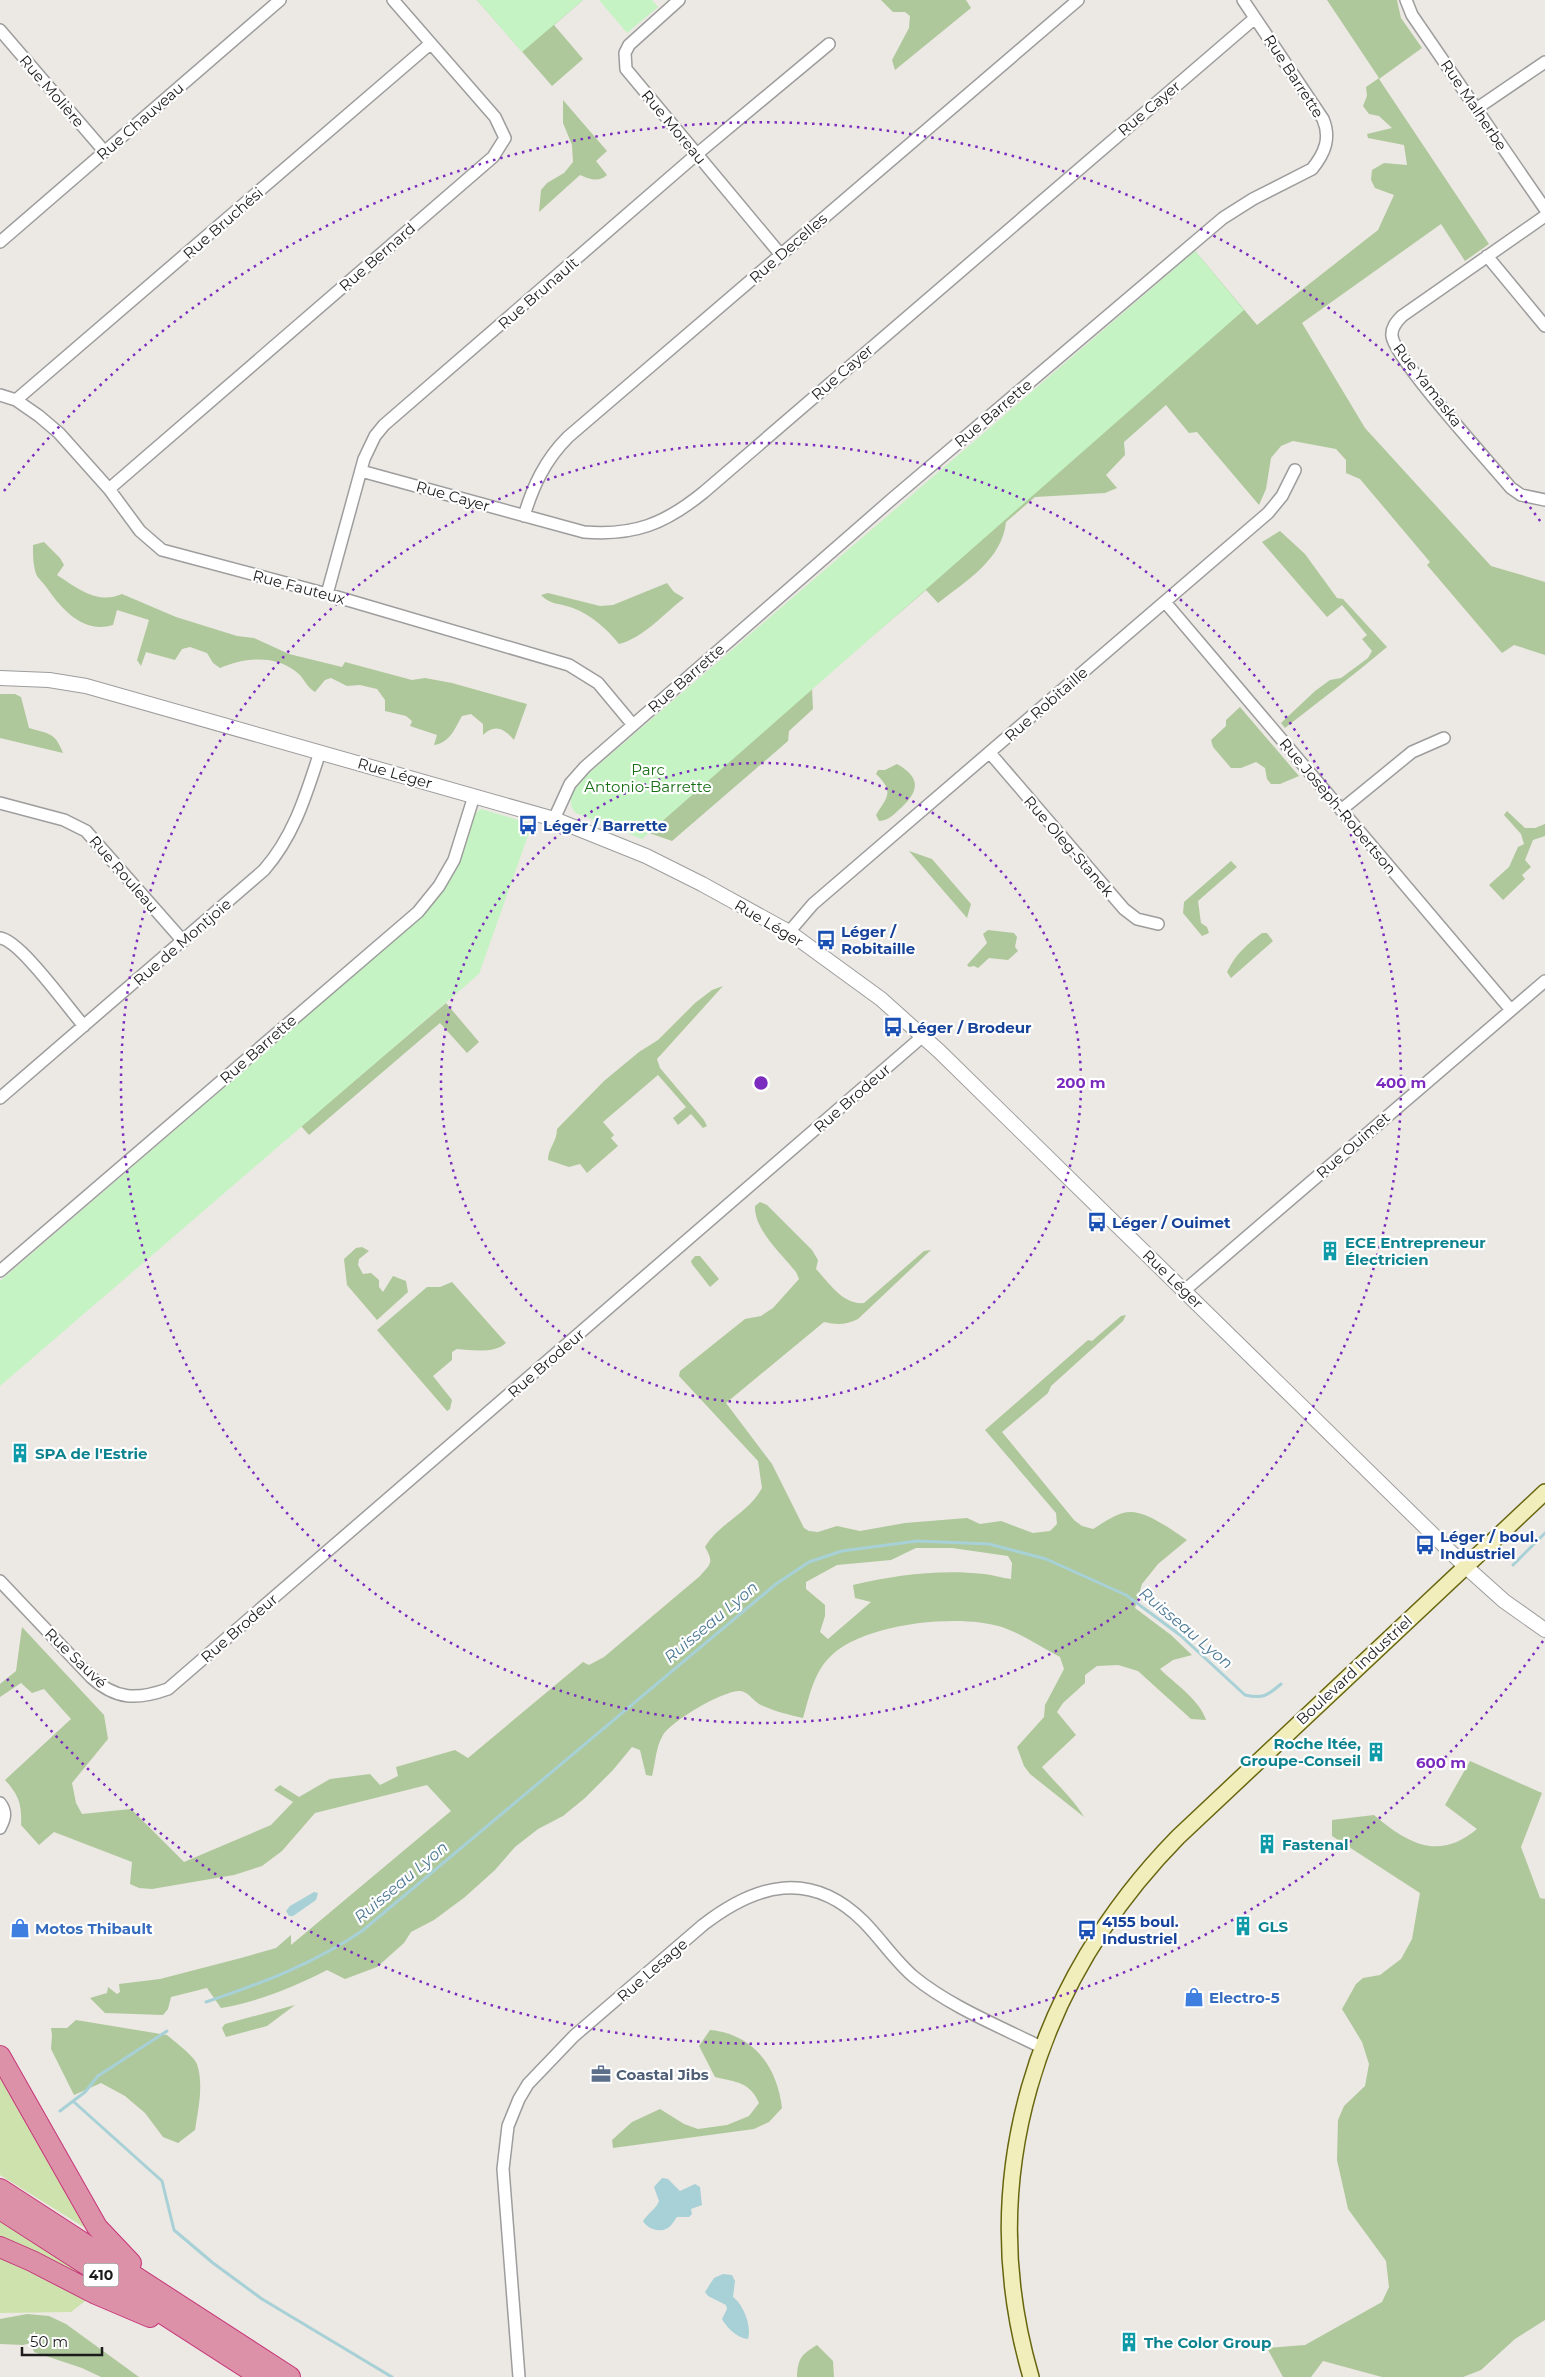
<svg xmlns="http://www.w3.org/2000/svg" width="1545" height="2377" viewBox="0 0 1545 2377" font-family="Montserrat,sans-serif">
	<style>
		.grass { fill: #cee2ad }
		.forest { fill: #aec89b; fill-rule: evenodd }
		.park { fill: #c5f3c3 }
		.water { fill: #a7d1d6 }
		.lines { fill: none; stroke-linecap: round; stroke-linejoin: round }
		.stream { stroke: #a7d1d6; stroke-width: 3 }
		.minor-casing { stroke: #9d9d9d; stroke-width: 14 }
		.tertiary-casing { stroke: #9d9d9d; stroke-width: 16 }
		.secondary-casing { stroke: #67660f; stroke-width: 18 }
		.motorway-casing { stroke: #c63578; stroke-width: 22 }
		.minor { stroke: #fff; stroke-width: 11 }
		.tertiary { stroke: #fff; stroke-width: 14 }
		.secondary { stroke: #f2eebb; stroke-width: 15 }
		.motorway { stroke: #dd91a9; stroke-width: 20 }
		.ring { fill: none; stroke: #7b2cbf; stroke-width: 2.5; stroke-dasharray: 2.5 5 }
		.labels { text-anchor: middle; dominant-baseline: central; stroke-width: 4.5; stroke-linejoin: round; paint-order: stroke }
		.shield { fill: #fff; stroke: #606060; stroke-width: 1 }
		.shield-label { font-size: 14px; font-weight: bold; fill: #1c1c1c }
		.street-label { font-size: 15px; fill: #1c1c1c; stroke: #fff }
		.park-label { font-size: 15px; fill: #196f16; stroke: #fff }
		.transit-label { font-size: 15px; font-weight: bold; fill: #164399; stroke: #fff; text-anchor: start }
		.culture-label { font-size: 15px; font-weight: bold; fill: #0d838f; stroke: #fff; text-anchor: start }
		.shop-label { font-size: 15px; font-weight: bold; fill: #366cbe; stroke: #fff; text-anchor: start }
		.service-label { font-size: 15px; font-weight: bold; fill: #4e5e75; stroke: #fff; text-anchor: start }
		.water-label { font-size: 16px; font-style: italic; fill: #4c7894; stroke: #fff }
		.centre { fill: #7b2cbf; stroke: #fff; stroke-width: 2.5 }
		.ring-label { font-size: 15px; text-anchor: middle; font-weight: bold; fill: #7b2cbf; stroke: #fff; stroke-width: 4.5; stroke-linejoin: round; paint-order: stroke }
	</style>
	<rect width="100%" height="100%" fill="#ece8e3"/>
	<path class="grass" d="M0,2066L95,2234L0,2175Z
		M0,2221L131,2303L0,2241Z
		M0,2256L89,2298L71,2312L0,2313Z"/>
	<path class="forest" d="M477,0H583L554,25L583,59L552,86Z
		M881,0H966L971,8L895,70L892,60L909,28L910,16L905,12H893Z
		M1327,0H1397L1401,18L1422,48L1379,79L1489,244L1465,261L1441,224L1302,323L1365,428L1491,566L1545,582V655L1514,645L1502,653L1427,565L1430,562L1360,479L1346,473V460L1336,449L1293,441L1281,446L1271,458L1266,489L1259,505L1197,432L1189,433L1166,405L1124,442L1125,455L1106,475L1117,488L1105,493L1035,497L1006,522C1002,560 966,581 938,603L926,590L812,688L813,709L789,731L788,741L672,841L598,815L1195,251L1257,325L1378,230L1394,195L1375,188L1371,180L1372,170L1384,163L1407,165L1404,145L1368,138L1367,134L1392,128L1379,116L1369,114L1363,106L1367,96L1366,87L1379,78Z
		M563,100L607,151L596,161L607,175C598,183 590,179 580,175L539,212L541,190L547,183L564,173L573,162L572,145L563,123Z
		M1280,531L1305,554L1337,598L1343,599L1387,647C1354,675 1319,701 1285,728L1281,723L1315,691L1330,680L1341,678L1368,658L1372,651L1362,639L1367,635L1342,605L1327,617L1262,542Z
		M44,542L60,558L64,565L57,575C77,588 97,605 122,594L176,617L237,636L254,638L289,654L342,667L345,662L412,680L425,678L452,683L527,704L514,740C505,729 495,723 483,735V724L471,714L462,716C455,728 450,743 434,745L437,735L410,726L412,721L406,716L385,711V700L377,689L360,685L347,686L331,678L325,680L315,692C308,688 305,681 300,675C278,654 246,657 220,668L213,663L207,653L190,647L182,649L175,660L146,652L141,666L137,660L149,620L117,610L113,625C84,634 62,610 47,588C44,584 40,580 37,576C33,567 33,555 33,545Z
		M667,583L674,592L684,598C665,613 643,638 619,644C608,630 590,614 573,608C560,603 550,605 541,595L548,593L600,606L613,605Z
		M0,694H15L21,697L29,728C49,734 55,732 63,753L0,738Z
		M1240,707L1299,776L1280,784H1271L1267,779L1265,768L1256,762L1241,768H1231L1213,747L1211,740L1226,726V720Z
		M897,764C920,777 920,790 902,807C894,814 890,820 879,821L876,815C887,797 895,792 876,774L878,770H885Z
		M1507,811L1525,828H1535L1545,824V836L1533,840L1525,860L1531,867L1522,875L1525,879L1503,900L1489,885L1509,867L1518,847L1524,844L1521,834L1504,815Z
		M909,851L932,859L971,904L967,918Z
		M1231,861L1237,867L1198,901L1201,923L1207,927L1209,933L1202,936L1183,913L1184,902Z
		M988,930L1014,933L1017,937L1015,947L1018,951L1008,960L989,958L978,968L974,966L969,967L967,965L987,943L983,934Z
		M1262,933H1267L1273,941L1231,978L1227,972C1235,955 1247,944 1262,933Z
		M723,986L657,1059L660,1068L704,1120L707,1126L703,1128L691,1114L678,1125L673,1118L686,1107L658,1075L603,1122L614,1135L611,1138L618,1146L587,1173L580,1164L569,1167L548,1160C548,1148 557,1142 557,1129L604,1081L639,1052L658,1040L695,1003L712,990Z
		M446,1003L479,1042L467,1053L440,1023L309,1135L301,1126Z
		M760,1202L767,1205L812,1250L818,1260L816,1269C829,1283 843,1305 864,1303L924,1251L931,1250L858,1319C846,1325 837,1325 824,1322L726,1403L772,1464L804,1528L809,1531L818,1532L837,1526L860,1531L905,1523L967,1518L980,1524L1001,1521L1033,1533L1050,1531L1057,1524L1056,1513L985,1430L1088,1340L1092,1341L1121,1316L1126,1315L1123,1321L1051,1386L1048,1393L1002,1432L1074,1520L1082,1526L1093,1529C1103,1523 1119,1511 1132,1512C1149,1513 1172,1530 1187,1540L1158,1564L1142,1584L1135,1608L1171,1635L1192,1655L1173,1660L1160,1669C1174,1683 1200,1700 1206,1720L1191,1719L1138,1671L1118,1665L1097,1666L1085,1675V1683L1063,1703L1057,1712L1076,1735L1042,1767C1056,1784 1073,1798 1084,1817L1030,1774L1024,1766L1017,1747L1044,1717L1045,1705L1064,1669L1060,1657C1041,1647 1022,1634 1002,1627C959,1613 859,1623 828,1659C813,1675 809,1698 803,1718C787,1714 773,1711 759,1704C753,1700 748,1692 741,1691C725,1689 671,1721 663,1735C656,1746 655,1764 652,1776L646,1775L640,1750L632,1747L613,1770L585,1798L563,1816L538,1829L515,1847L495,1870L465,1897L434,1920L411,1932L404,1943L377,1967L345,1979L327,1970C294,1987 258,2002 221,2008L207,1988L171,1997L168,2009L163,2015L105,2013L90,1998L107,1993L108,1987L117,1994L120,1992L119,1984L160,1979L241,1958L276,1948L291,1935V1945L451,1811L427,1785L315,1813L282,1851L262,1866L234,1875L152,1889L139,1888L130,1884L132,1862L54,1832L39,1845L21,1825C22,1805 19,1795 5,1780L71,1719L44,1689L32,1693L21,1683L0,1697V1684L16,1671L22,1627L104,1715L108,1739L72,1783L76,1803L82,1814L131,1809L184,1862L271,1825L293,1802L274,1790L280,1785L299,1797L330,1779L370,1774L380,1785L398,1776L396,1767L455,1750L468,1758L583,1662L589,1665L604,1657L700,1576C711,1563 714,1563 705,1547C719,1523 749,1513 762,1488L758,1461L679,1376L680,1371L745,1319L761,1316L773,1308L799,1279L796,1272C782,1254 754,1230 755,1206ZM916,1548H952L1008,1556L1012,1563L1011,1579C1002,1578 993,1575 984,1574C940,1569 895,1575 853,1585L855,1598L871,1602L828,1639L820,1632L825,1616V1605L806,1589V1582L837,1565L891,1560Z
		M362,1247L369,1251L359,1259L358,1265L363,1274L371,1273L379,1280V1287L383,1292L393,1276L406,1281L408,1292L377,1320L347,1285L344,1259L356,1248Z
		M695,1256H700L719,1279L710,1287L692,1264L691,1261Z
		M452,1282L506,1343C494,1354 472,1350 457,1349L452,1352V1360L433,1376L452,1400L450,1409L447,1411L377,1330L427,1287H440Z
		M1470,1761L1542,1793L1521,1847L1540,1898L1545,1899V2320L1515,2339L1481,2370L1463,2377H1382L1323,2361L1311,2377H1283L1267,2348L1305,2345L1382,2302L1389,2287L1386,2261L1348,2209L1337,2160L1338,2120L1344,2106L1365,2086L1369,2064L1362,2042L1342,2009L1356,1984L1363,1978L1380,1975L1401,1959L1412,1939L1420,1893L1332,1836V1820L1374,1815C1408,1844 1439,1861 1477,1829L1445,1805Z
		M295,2005L267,2026L226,2037L222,2028L225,2024Z
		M76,2020L167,2035C174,2041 194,2056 197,2064C204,2085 198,2110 195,2130L178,2143L163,2137L145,2113L125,2096L101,2083L74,2095L51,2049L52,2035L51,2028H67Z
		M710,2030C753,2034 777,2066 782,2108L769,2122L754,2129L613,2148L612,2140L632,2122L660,2109L684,2124L698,2129L727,2125L749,2116L759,2103C750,2082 736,2082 715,2077L699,2046Z
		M27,2314L49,2316L66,2324L139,2377H101L82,2368L34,2352L31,2343L23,2345L0,2344V2319Z
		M817,2345L833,2361L834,2377H797C798,2358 801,2355 817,2345Z"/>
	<path class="park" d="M477,0H583L522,52Z
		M599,0H652L658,7L627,33Z
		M1195,251L1244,310L642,839L576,813C562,800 579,784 589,773Z
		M481,809L532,824L479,974L0,1386V1281L417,921C440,898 454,873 465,843C468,833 471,813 481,809Z"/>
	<path class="water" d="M314,1892L318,1893L316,1900L293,1916H289L286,1911L290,1906Z
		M662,2178L668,2179L680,2191L695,2184L700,2187L702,2205L691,2209L692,2214L689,2217H677C675,2219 674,2222 672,2224C664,2235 648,2230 643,2221C648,2213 656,2209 659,2201L654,2187Z
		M723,2274L732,2275L735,2281L733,2297C743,2304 752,2326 748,2339C737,2338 727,2328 722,2319L727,2309L726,2305L708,2296L705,2292L714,2278Z"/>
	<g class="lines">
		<path class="stream" d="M1513,1565L1545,1533
			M206,2002C260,1984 315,1963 362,1931L776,1584L809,1562L842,1551L917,1541L989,1544L1046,1559L1126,1595L1180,1635L1245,1695C1263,1699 1267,1696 1281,1684
			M74,2102L162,2181L174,2230L213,2263L262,2299L392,2377
			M60,2111L85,2092L98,2076L167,2031"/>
		<defs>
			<path id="minor" d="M679,0L629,45L625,53L626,69L781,255
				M1406,0L1412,15L1545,209
				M0,30L104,151
				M1476,109L1545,62
				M1545,216L1402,316C1396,322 1391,328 1392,336C1394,358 1491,464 1511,488L1521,495L1545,500
				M0,242L280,0
				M1487,256L1545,326
				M0,395L16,400L39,416L59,433L109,489L140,531L162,550L327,594L569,665L598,683L633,725
				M16,400L430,44
				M361,471L584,532C634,536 665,524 704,492L1255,18
				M109,489L493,157L505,138L495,117L393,0
				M524,516C533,486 545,460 568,437L1078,0
				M327,594L364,459L375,436L384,425L697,154L829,44
				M1165,602L1511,1010
				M990,753L1124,909L1137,919L1158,924
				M0,803L64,820L86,831L183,941
				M1341,810L1412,752L1444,738
				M554,819L570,784L585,767L892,499L1223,218L1253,199L1312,169C1325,153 1331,138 1323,119L1243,0
				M789,932L813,904L1268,513L1282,496L1295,470
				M0,938C20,940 68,1008 84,1026
				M0,1098L264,870C294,836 306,795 320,752
				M0,1271L418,912L439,886L454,860L474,796
				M1185,1290L1545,981
				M0,1581L91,1677C116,1700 137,1700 168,1689L923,1036
				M0,1803C7,1812 5,1819 0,1828
				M519,2377L503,2169L508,2126L519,2099L528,2084L574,2036L703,1925C756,1884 810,1869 863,1921C881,1939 895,1961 914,1977C951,2007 999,2026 1041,2047"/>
			<path id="tertiary" d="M0,678L49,680L86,686L554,819L646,856L702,884L789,932L881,999L939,1051L1465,1566L1504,1601L1545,1630"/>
			<path id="secondary" d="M1031,2377C973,2179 1036,1982 1178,1837L1545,1492"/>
			<path id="motorway" d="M0,2056L97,2227L131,2263
				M0,2189L290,2377
				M0,2209L261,2377
				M0,2247L32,2261L96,2294L150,2317"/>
		</defs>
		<use href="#minor" class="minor-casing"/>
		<use href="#tertiary" class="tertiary-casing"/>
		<use href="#secondary" class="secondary-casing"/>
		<use href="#motorway" class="motorway-casing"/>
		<use href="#minor" class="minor"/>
		<use href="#tertiary" class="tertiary"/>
		<use href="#secondary" class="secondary"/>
		<use href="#motorway" class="motorway"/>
	</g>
	<g class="ring">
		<circle cx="761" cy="1083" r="320"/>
		<circle cx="761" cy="1083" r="640"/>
		<path d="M1543 1641A961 961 0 0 1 4 1675M4 491A961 961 0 0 1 1543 525"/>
	</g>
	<defs>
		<symbol id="bus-bare" viewBox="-9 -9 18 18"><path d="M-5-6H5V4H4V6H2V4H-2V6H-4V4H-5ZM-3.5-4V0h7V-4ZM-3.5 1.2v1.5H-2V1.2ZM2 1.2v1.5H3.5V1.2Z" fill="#1a4fb4" stroke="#fff" stroke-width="2.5" paint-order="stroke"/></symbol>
		<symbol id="building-bare" viewBox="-9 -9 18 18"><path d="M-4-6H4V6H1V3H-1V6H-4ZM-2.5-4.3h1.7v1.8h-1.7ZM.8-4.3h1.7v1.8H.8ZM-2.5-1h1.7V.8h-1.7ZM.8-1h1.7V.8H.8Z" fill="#0f9aa8" stroke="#fff" stroke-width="2.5" paint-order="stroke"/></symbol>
		<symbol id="shop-bare" viewBox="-9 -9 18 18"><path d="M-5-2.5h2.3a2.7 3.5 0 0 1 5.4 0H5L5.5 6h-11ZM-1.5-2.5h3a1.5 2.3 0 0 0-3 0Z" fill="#3f7fe0" stroke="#fff" stroke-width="2.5" paint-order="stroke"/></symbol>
		<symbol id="office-bare" viewBox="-9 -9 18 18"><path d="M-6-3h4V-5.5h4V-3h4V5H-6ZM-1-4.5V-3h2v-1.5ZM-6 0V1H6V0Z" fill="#5c6f8a" stroke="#fff" stroke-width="2.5" paint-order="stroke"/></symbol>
	</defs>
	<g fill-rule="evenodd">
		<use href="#bus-bare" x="514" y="811" width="28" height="28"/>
		<use href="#bus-bare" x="812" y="926" width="28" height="28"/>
		<use href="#bus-bare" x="879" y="1013" width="28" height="28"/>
		<use href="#bus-bare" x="1083" y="1208" width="28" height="28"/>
		<use href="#building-bare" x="1316" y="1237" width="28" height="28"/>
		<use href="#building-bare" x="6" y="1439" width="28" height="28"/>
		<use href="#bus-bare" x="1411" y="1531" width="28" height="28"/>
		<use href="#building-bare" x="1362" y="1738" width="28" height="28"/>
		<use href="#building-bare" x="1253" y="1830" width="28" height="28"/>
		<use href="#building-bare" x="1229" y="1912" width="28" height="28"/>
		<use href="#shop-bare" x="6" y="1914" width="28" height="28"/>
		<use href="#bus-bare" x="1073" y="1916" width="28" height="28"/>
		<use href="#shop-bare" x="1180" y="1983" width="28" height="28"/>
		<use href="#office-bare" x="587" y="2060" width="28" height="28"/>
		<use href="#building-bare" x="1115" y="2328" width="28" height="28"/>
	</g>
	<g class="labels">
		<rect class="shield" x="83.5" y="2263.5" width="35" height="23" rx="4"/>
		<g class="shield-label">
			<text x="101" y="2275">410</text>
		</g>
		<g class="street-label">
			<text transform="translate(1294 76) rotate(57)">Rue Barrette</text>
			<text transform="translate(52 91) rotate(49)">Rue Molière</text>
			<text transform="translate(1474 105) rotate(56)">Rue Malherbe</text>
			<text transform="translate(1149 108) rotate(-40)">Rue Cayer</text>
			<text transform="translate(140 121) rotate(-41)">Rue Chauveau</text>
			<text transform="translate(674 127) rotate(50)">Rue Moreau</text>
			<text transform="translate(223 223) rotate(-41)">Rue Bruchési</text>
			<text transform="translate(788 248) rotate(-41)">Rue Decelles</text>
			<text transform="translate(377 257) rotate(-41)">Rue Bernard</text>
			<text transform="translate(538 293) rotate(-41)">Rue Brunault</text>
			<text transform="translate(842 372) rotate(-41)">Rue Cayer</text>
			<text transform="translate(1428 385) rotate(52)">Rue Yamaska</text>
			<text transform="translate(993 413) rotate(-40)">Rue Barrette</text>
			<text transform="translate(453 496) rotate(16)">Rue Cayer</text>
			<text transform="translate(299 587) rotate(15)">Rue Fauteux</text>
			<text transform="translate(686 678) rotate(-41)">Rue Barrette</text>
			<text transform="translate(1046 704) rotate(-41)">Rue Robitaille</text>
			<text transform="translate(395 773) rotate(16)">Rue Léger</text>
			<text transform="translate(1338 806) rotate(50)">Rue Joseph-Robertson</text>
			<text transform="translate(1069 846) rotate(49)">Rue Oleg-Stanek</text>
			<text transform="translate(124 874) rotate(49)">Rue Rouleau</text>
			<text transform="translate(769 923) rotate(31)">Rue Léger</text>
			<text transform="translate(182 942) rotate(-41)">Rue de Montjoie</text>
			<text transform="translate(258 1049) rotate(-41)">Rue Barrette</text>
			<text transform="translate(852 1098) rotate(-41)">Rue Brodeur</text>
			<text transform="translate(1353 1145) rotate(-41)">Rue Ouimet</text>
			<text transform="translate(1173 1279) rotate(44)">Rue Léger</text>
			<text transform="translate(546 1363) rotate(-41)">Rue Brodeur</text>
			<text transform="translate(239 1628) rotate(-41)">Rue Brodeur</text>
			<text transform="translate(76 1658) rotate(44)">Rue Sauvé</text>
			<text transform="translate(1354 1670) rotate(-43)">Boulevard Industriel</text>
			<text transform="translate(652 1970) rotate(-41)">Rue Lesage</text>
		</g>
		<g class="park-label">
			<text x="648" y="769">Parc<tspan x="648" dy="17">Antonio-Barrette</tspan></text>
		</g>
		<g class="transit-label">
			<text x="543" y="825">Léger / Barrette</text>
			<text x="841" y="931">Léger /<tspan x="841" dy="17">Robitaille</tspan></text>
			<text x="908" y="1027">Léger / Brodeur</text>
			<text x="1112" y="1222">Léger / Ouimet</text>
			<text x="1440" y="1536">Léger / boul.<tspan x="1440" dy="17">Industriel</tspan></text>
			<text x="1102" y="1921">4155 boul.<tspan x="1102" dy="17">Industriel</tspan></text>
		</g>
		<g class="culture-label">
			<text x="1345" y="1242">ECE Entrepreneur<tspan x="1345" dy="17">Électricien</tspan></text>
			<text x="35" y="1453">SPA de l'Estrie</text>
			<text x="1361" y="1743" text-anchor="end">Roche ltée,<tspan x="1361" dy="17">Groupe-Conseil</tspan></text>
			<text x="1282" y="1844">Fastenal</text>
			<text x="1258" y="1926">GLS</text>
			<text x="1144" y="2342">The Color Group</text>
		</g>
		<g class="shop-label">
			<text x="35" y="1928">Motos Thibault</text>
			<text x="1209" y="1997">Electro-5</text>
		</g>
		<g class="service-label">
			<text x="616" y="2074">Coastal Jibs</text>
		</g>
		<g class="water-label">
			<text transform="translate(711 1622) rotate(-40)">Ruisseau Lyon</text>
			<text transform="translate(1186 1628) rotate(40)">Ruisseau Lyon</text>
			<text transform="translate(401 1882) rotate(-40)">Ruisseau Lyon</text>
		</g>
	</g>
	<circle cx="761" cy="1083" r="8" class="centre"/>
	<g class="ring-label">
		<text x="1081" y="1088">200 m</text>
		<text x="1401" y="1088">400 m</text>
		<text x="1441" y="1768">600 m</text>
	</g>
	<path d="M22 2347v8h80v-8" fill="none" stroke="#1c1c1c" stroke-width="2.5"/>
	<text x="30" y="2347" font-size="15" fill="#1c1c1c" stroke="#ffffff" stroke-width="4" paint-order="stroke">50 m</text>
</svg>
